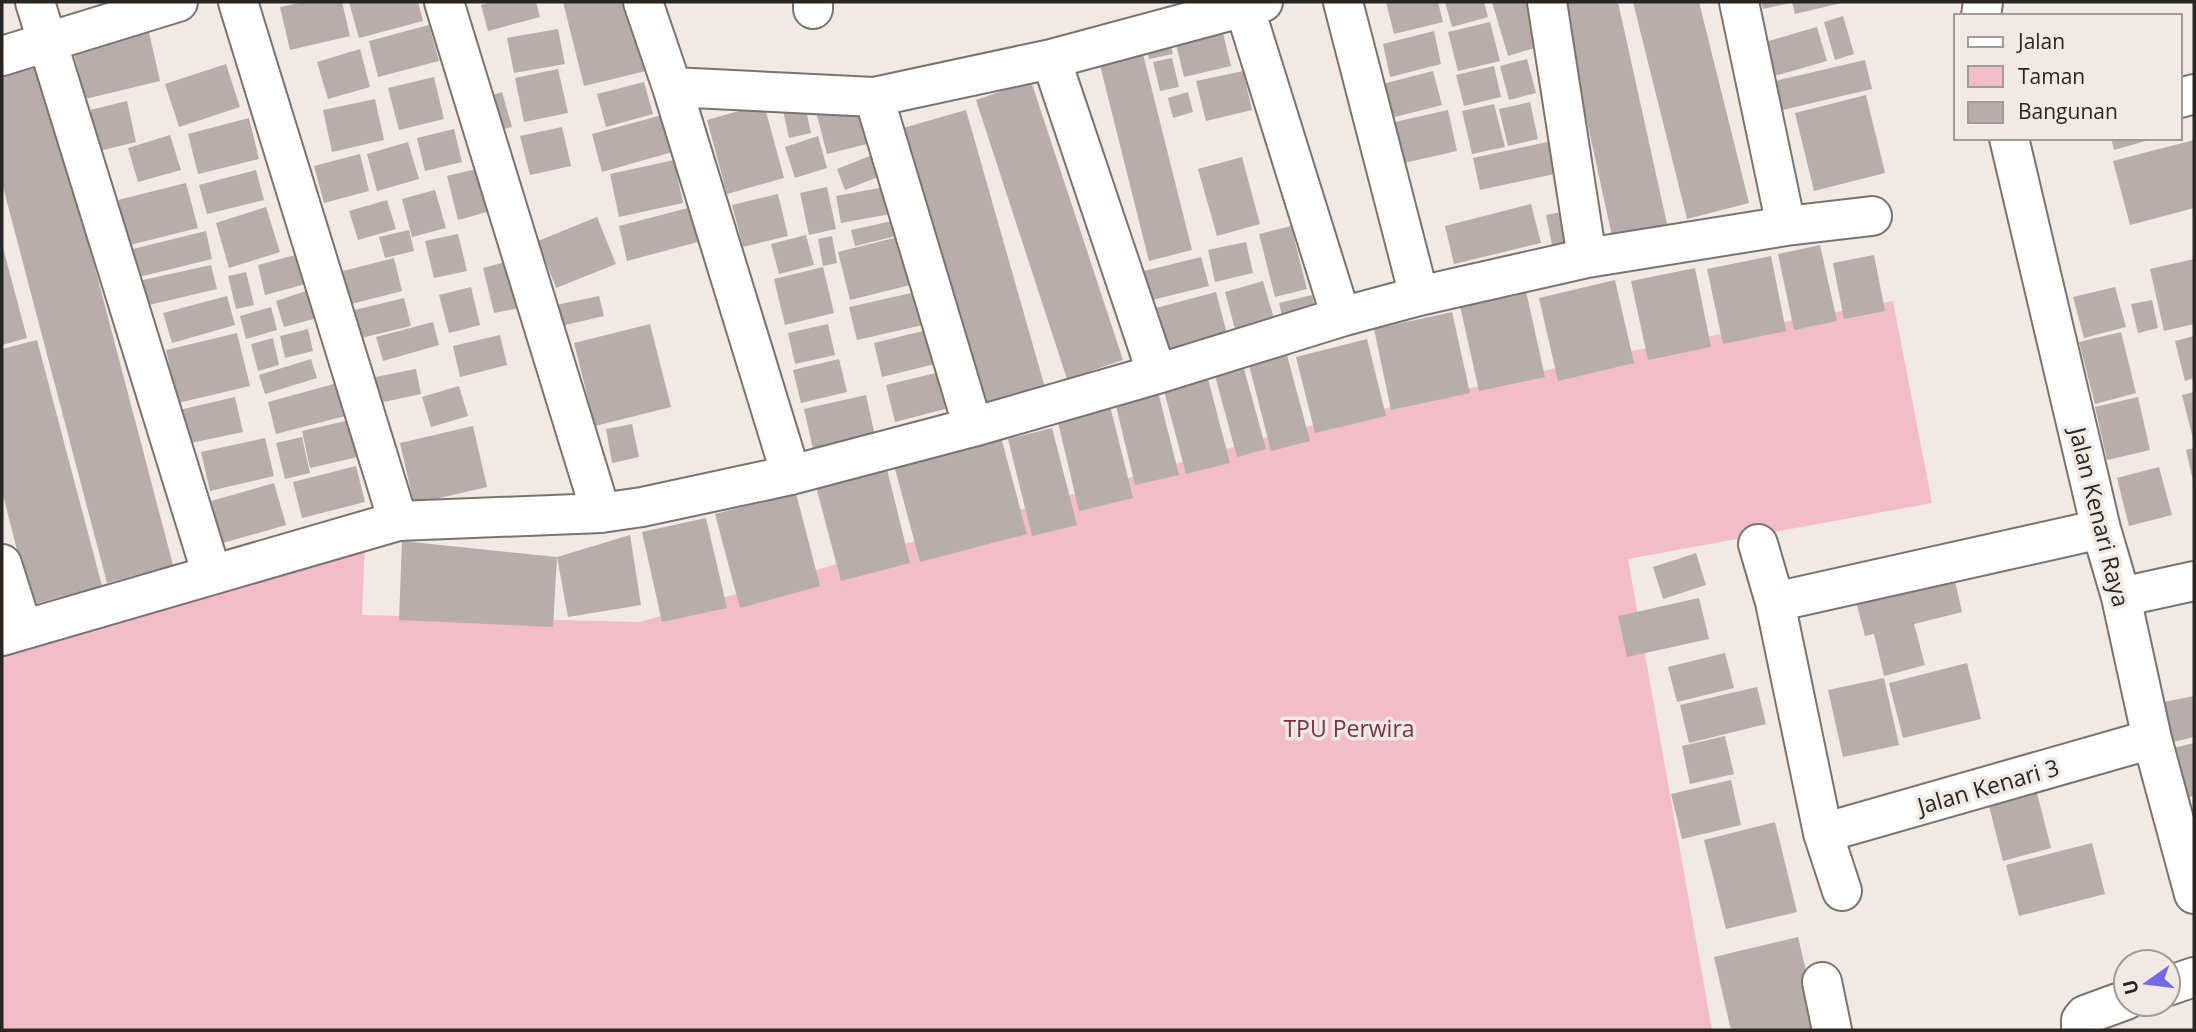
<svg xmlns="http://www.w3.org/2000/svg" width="2196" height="1032" viewBox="0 0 2196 1032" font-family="'Open Sans',sans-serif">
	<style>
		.green { fill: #f2bdc8 }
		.building { fill: #b7adab }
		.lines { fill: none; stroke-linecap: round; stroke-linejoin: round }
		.minor-casing { stroke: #7a736e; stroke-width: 42 }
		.minor { stroke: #fff; stroke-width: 38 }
		.labels { text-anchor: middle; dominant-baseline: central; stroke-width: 7; stroke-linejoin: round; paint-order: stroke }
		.street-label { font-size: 23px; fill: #282523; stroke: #f1e9e3 }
		.park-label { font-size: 23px; fill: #793246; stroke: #f1e9e3 }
	</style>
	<rect width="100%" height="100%" fill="#f1e9e3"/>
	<path class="green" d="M1893,301L1932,503L1628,559L1712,1030H2V633L366,515L362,615L640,622L1277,434L1606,356Z"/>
	<path class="building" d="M304,2H342L350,36L290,50L280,7Z
		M349,2H418L423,21L359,38Z
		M491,2H536L540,17L488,31L481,5Z
		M563,2H628L646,71L584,86Z
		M1386,2H1438L1443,22L1394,34Z
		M1445,2H1484L1488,17L1452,27Z
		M1492,2H1527L1541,46L1508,56Z
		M1561,2H1618L1667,224L1612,236Z
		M1633,2H1699L1749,203L1687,219Z
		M1761,2H1791V3L1763,9Z
		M1792,2H1841V3L1795,14Z
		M1843,16L1854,54L1835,60L1824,22Z
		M1490,22L1500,61L1458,71L1448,32Z
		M429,25L439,61L378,77L369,41Z
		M1817,27L1827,61L1767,78L1758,44Z
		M148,28L160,81L85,99L72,46Z
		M558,29L565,64L514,73L507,38Z
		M1222,29L1231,66L1184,77L1175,40Z
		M1434,31L1441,64L1390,77L1383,44Z
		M1168,35L1173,54L1149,59L1145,40Z
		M360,49L370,87L328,99L317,62Z
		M1143,54L1192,250L1149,261L1100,65Z
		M1172,58L1179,87L1160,91L1153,62Z
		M1527,59L1536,93L1509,100L1500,66Z
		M1865,60L1872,89L1778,111L1771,82Z
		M226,64L240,107L179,127L165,84Z
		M42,66L173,565L107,583L2,183V76Z
		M1494,66L1501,97L1464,106L1456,75Z
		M558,69L568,113L524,122L515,78Z
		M1243,71L1252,110L1206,121L1196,81Z
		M1433,71L1442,105L1383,120L1375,86Z
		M434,77L444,119L399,130L388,88Z
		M1031,81L1123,360L1067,379L976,100Z
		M644,82L653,114L606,127L597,94Z
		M502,92L512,127L491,132L482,99Z
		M1188,92L1193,112L1173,118L1168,98Z
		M1866,95L1885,173L1814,191L1795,113Z
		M375,99L384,140L332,152L323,110Z
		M859,100L871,143L827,154L816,112Z
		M127,101L136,142L99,151L90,110Z
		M804,101L811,133L789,138L782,106Z
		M1530,102L1538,139L1508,146L1499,109Z
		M764,104L784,178L727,194L707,120Z
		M1494,104L1505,147L1472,154L1462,111Z
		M966,110L1046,391L976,411L896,130Z
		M1448,110L1457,151L1395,165L1386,124Z
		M666,114L676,151L602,172L592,134Z
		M249,118L259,159L198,174L188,134Z
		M562,127L571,166L530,175L520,136Z
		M454,129L462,162L425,171L417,138Z
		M170,135L181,170L138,182L128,148Z
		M818,136L827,168L795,178L785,147Z
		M2111,138H2153V139L2114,150Z
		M2194,140V208L2130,225L2113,161Z
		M1552,141L1559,173L1480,190L1473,158Z
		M408,142L419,179L377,191L367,154Z
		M360,154L369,191L324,203L314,166Z
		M875,154L883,175L845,190L837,169Z
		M1242,157L1260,224L1217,236L1198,169Z
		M674,160L683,203L619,217L610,174Z
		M484,167L494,210L458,220L447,176Z
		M256,170L264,200L207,214L199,185Z
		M186,183L198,228L130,245L118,200Z
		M827,187L836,229L809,235L800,193Z
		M885,187L890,214L841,223L836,196Z
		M435,190L446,228L412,237L402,199Z
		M778,194L788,236L743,247L732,205Z
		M387,200L396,229L358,240L349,211Z
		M1531,204L1541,243L1454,264L1445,226Z
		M266,207L280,252L229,268L216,223Z
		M688,208L698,242L627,261L619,226Z
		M1567,211L1575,246L1553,250L1546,215Z
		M597,217L616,264L556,288L538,241Z
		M892,221L896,236L855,246L851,230Z
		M1291,226L1307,289L1275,297L1259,234Z
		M409,230L414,251L385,258L379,237Z
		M206,231L212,259L139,277L133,249Z
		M458,234L467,271L434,278L425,241Z
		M806,235L814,265L779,274L771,244Z
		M832,236L837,263L823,266L818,239Z
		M902,236L914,284L850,300L838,252Z
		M1246,242L1253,273L1215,282L1208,250Z
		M2,244L27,338L2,345Z
		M1820,245L1837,321L1794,330L1778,254Z
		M306,252L313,282L265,295L258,265Z
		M1874,255L1885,311L1844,319L1833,263Z
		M1771,256L1786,331L1723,344L1707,269Z
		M1201,257L1209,286L1152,300L1144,271Z
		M394,258L402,291L351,304L343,271Z
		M2194,259V324L2164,331L2150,269Z
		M509,261L519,308L494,313L483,268Z
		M211,265L217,289L149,305L143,280Z
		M823,267L834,313L785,325L774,279Z
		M1695,268L1711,347L1648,360L1631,281Z
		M246,272L254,305L236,309L228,276Z
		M1615,280L1634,363L1558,381L1539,298Z
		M1263,281L1275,322L1236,333L1225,292Z
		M471,287L480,325L449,333L439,295Z
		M2115,287L2126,327L2084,338L2073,297Z
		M309,290L317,318L284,327L276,301Z
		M1526,291L1545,377L1479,391L1460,306Z
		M916,292L923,325L857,340L849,307Z
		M1216,292L1227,334L1167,351L1156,308Z
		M1312,295L1318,320L1285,328L1279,303Z
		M227,296L235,325L172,343L163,313Z
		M599,296L604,316L561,326L556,305Z
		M404,298L411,326L361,338L355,310Z
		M2152,300L2158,328L2138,333L2131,304Z
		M271,307L277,330L246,339L240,316Z
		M1452,312L1470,393L1391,410L1374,329Z
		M433,322L439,345L383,361L376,337Z
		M650,324L671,407L595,426L574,343Z
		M828,324L835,355L795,364L788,333Z
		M308,329L313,351L285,358L280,336Z
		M931,329L939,363L882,377L874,343Z
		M2121,332L2136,393L2095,404L2079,342Z
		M237,333L250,386L178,403L166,350Z
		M500,335L507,365L460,377L453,346Z
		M2194,336V378L2185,381L2175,341Z
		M273,338L279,365L258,371L251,344Z
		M1367,339L1386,416L1315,433L1296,357Z
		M37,340L102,586L31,605L2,491V349Z
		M1287,355L1310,441L1271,451L1249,365Z
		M311,359L317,378L265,394L259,375Z
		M839,359L847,392L801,403L793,370Z
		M1243,365L1266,449L1237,457L1214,372Z
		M416,369L421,394L370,405L365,379Z
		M940,372L949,408L895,422L886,385Z
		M1207,375L1230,463L1186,474L1163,387Z
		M341,382L349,415L276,434L268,402Z
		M459,386L468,416L431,427L422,397Z
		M1158,392L1179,475L1135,485L1115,402Z
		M2194,392V439H2193L2182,395Z
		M866,395L875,436L813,449L804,409Z
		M235,397L243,432L186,444L179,410Z
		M2138,397L2150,450L2107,460L2095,407Z
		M1109,402L1133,498L1079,511L1056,414Z
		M354,419L362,456L310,468L302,431Z
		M632,424L639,457L612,463L606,429Z
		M473,426L487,487L414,504L400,443Z
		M1052,428L1077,525L1032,536L1008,439Z
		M302,437L310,473L285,479L276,443Z
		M1001,437L1027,534L920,562L894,465Z
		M265,438L274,476L210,491L201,452Z
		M2194,448V481H2193L2186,450Z
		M885,461L910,563L841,581L814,479Z
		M356,466L365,502L302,518L293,482Z
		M2159,467L2172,515L2129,526L2117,478Z
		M274,483L286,525L223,543L211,501Z
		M796,493L820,586L740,608L715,514Z
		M706,518L727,608L662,622L642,532Z
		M630,535L641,605L568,617L557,557Z
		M402,541L557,557L553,627L399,620Z
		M1696,553L1706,585L1663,599L1653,567Z
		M1955,581L1962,612L1914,624L1925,665L1884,676L1874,634L1865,636L1857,605Z
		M1699,598L1709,639L1627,657L1618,616Z
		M1725,653L1734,688L1677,702L1668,667Z
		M1967,663L1981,719L1903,738L1889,683Z
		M1884,678L1899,745L1843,757L1828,690Z
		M1757,687L1766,724L1689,743L1680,705Z
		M2194,696V737L2173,742L2164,702Z
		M1725,736L1734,774L1690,784L1682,746Z
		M2194,743V796L2176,801L2164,750Z
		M1731,780L1741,825L1682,839L1671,794Z
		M2037,793L2051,848L2003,861L1989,806Z
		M1775,822L1797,912L1726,929L1704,840Z
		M2092,843L2105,894L2019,916L2006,865Z
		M1798,937L1820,1030H1731L1714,957Z"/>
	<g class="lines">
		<defs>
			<path id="minor" d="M35,2L212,575
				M238,2L398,521
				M444,2L601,513
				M643,2L672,87L791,475
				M813,2V9
				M1343,2L1419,296
				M1547,2L1587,258
				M1739,2L1786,226
				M1244,6L1341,317
				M1981,16L1983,2
				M2,56L178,2
				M1051,59L1157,374
				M672,87L874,97L1051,59L1263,2
				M874,97L973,427
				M2180,98L2194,94
				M2009,138L2101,529L2121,597L2152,739L2194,894
				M1758,544L1775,602L1823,833L1842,891
				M2,564L23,630
				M2121,597L2194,581
				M1775,602L2101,529
				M2,636L398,521L601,513L642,507L791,475L973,427L1157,374L1341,317L1419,296L1587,258L1786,226L1872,216
				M1823,833L2152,739
				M1822,982L1832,1030
				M2168,986L2194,977
				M2081,1030V1020L2085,1015L2126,1000"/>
		</defs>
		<use href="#minor" class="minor-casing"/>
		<use href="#minor" class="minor"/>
	</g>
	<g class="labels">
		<g class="street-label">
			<text transform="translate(2100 517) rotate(76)">Jalan Kenari Raya</text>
			<text transform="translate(1988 786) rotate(-16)">Jalan Kenari 3</text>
		</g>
		<g class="park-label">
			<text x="1349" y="728">TPU Perwira</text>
		</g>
	</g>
	<rect width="2196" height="1032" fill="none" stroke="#282523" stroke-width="7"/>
	<rect x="1954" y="14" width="228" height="126" fill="#f1e9e3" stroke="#a19b96" stroke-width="2"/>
	<rect x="1968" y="37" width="35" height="10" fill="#ffffff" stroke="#a19b96" stroke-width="2"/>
	<text x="2018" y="49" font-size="21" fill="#282523">Jalan</text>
	<rect x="1968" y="66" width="35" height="21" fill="#f2bdc8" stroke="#a19b96" stroke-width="2"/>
	<text x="2018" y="84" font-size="21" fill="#282523">Taman</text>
	<rect x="1968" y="102" width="35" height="21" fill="#b7adab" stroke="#a19b96" stroke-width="2"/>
	<text x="2018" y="119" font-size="21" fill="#282523">Bangunan</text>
	<g transform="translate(2147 983) rotate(256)"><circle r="33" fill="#f1e9e3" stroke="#a19b96" stroke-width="2"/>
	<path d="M0-5L12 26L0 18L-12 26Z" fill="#7669e4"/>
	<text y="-10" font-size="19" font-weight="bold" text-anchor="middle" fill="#282523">U</text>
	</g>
</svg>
